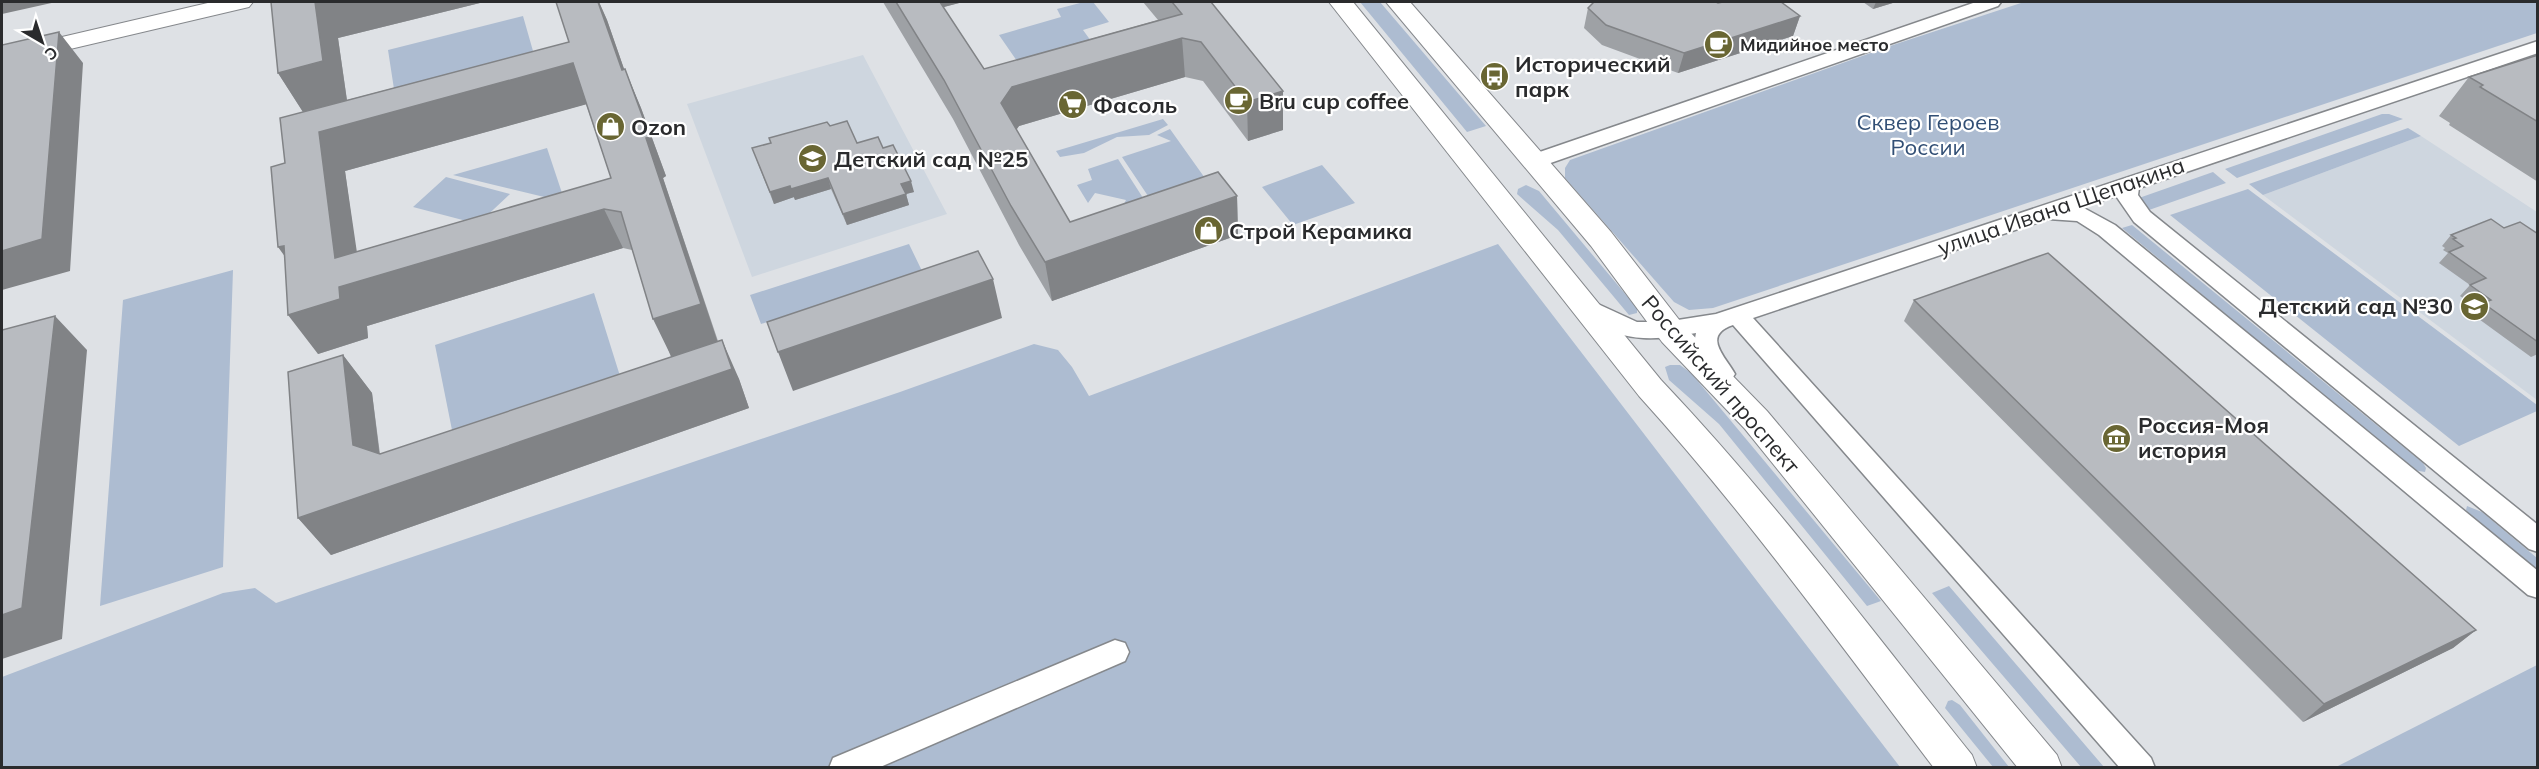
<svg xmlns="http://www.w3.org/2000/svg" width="2539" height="769" viewBox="0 0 2539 769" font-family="Mulish,sans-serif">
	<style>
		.built { fill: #ced6df }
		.green { fill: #adbcd1 }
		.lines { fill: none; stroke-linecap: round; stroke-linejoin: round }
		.minor-casing { stroke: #85888c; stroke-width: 3 }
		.major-casing { stroke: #85888c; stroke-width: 2 }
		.minor { fill: #fff; fill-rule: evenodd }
		.major { fill: #fff; fill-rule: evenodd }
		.wall { fill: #9ea1a5; fill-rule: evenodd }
		.shaded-wall { fill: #818386 }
		.building { fill: #b8bbc0; stroke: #818386; stroke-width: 1.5; fill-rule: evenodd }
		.labels { text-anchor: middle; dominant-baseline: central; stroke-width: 4.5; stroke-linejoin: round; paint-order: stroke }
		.far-poi-label { font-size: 18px; font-weight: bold; fill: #2a2b2d; stroke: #fff; text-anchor: start }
		.poi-label { font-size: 22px; font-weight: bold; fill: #2a2b2d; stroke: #fff; text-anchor: start }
		.park-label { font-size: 22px; fill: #324f75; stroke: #fff }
		.street-label { font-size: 22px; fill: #2a2b2d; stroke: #fff }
	</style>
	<rect width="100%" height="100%" fill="#dee1e5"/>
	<path class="built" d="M863,55L947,214L752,277L687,104Z
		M2421,136L2537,212V400L2263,195Z"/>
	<path class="green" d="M1084,2H1093L1109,22L1083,30L1099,52L1026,74L999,35L1061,17L1057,9Z
		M1360,2H1380L1486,126L1467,132Z
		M2024,2H2537V33L1713,308L1689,310L1674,302L1565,178V168L1570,160L1896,44Z
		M523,16L537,65L396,102L388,50Z
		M2382,114H2389L2403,119L2237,178L2225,169Z
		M1163,119L1168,125L1149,135L1117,137L1084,153L1060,157L1056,151Z
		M2408,128L2421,136L2263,195L2249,184Z
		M1170,129L1207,181L1150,199L1122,157L1171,141L1157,135Z
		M547,148L565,202L453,175Z
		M1118,159L1145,201L1122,208L1126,200L1095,193L1088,203L1077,185L1092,180L1088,169Z
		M1322,165L1355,203L1293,225L1262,187Z
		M2213,172L2226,183L2149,210L2140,203L2139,198Z
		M446,177L510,194L478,224L413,207Z
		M1526,185L1539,191L1637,308V313L1629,315L1558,230L1517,194L1518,189Z
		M2248,189L2537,405V411L2459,446L2170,215Z
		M2132,225L2423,463L2426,468L2425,472L2413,470L2122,228Z
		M909,244L922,271L761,324L750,295Z
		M1498,244L1900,767L2,768V677L223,593L255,588L276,603L900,392L1034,344L1058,350L1072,367L1089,396Z
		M233,270L223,567L100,606L123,300Z
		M594,293L620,376L453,435L435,345Z
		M1670,365H1680L1691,373L1881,601L1867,606L1719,424L1669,380L1665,367Z
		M2467,506L2482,512L2537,558V571L2471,516L2466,510Z
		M1949,586L2104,767H2081L1932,593Z
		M2537,665V767H2336Z
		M1952,700L1960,705L2009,767H1993L1945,708L1948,701Z"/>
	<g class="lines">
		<defs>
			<path id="minor" d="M1976,2H2001L1998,6L1542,166L1535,168L1528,166L1525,161L1528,156Z
				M2538,41V53L2139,188L2138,195L2150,212L2538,525V552L2529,549L2134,222L2116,196L2082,207L2115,225L2538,571V598L2528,595L2099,235L2077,221L2048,219L1753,318L2151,758L2155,768H2120L1733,325C1701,336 1726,357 1735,374L1731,380C1712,386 1702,364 1693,349L1696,333C1659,340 1626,343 1593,322C1586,317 1580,314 1576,307L1579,301L1587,299L1637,322H1665L1716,314Z
				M1115,640L1125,643L1129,652L1125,661L878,768H829L833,758Z"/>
			<path id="major" d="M212,2H253L249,7L2,65V51Z
				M1329,2H1353L1661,380C1773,498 1870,628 1972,755L1977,768H1934C1838,642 1746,514 1639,396Z
				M1386,2H1410L1611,232L1684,326L1767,411L2057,755L2062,768H2018L1745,429L1662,342L1591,246Z"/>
		</defs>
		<use href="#minor" class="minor-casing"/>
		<use href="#major" class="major-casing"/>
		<use href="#minor" class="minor"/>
		<use href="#major" class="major"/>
	</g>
	<path class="wall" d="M271,2H484L338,38L347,100L569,42L556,2H599L607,20L624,69L641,108L666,176L663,178L718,341L739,379L749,408L331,555L298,518L343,355L372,393L380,454L671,357L632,250L623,248L367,326L368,338L318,354L285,163L303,112L278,73ZM586,104L611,178L356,252L345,171Z
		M883,2H963L943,7L984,69L1158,20L1143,2H1211L1283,130L1248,141L1203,81L1185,77L1019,126L1016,130L1070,222L1237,196L1238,235L1052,301L1019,245L953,119Z
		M1863,2H1896L1873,9Z
		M1718,3L1800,16L1793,36L1678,73L1602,45L1584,28L1588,8Z
		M2538,55V182L2449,125L2450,123L2439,116L2469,77Z
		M830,126L857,143L883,148L914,192L906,194L909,205L847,225L831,189L795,200L794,197L774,204L756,159Z
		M2504,228L2538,234V354L2531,357L2472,314L2478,309L2460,296L2470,285L2439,263L2448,253L2443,250L2445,248L2442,246L2451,235Z
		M1914,300L2476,630L2453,648L2303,722L1904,321Z"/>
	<path class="shaded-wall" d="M2,2H56L2,14Z
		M315,2H484L338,38L347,101L303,112L278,73Z
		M598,2H599L607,20L638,109L622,70Z
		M927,2H963L929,11Z
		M1876,2H1896L1873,9Z
		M1800,16L1793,36L1678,73L1684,53Z
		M59,32L83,63L70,271L2,290V251Z
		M1182,38L1185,77L1019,126L1008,142L1001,103L1012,87Z
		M573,63L591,103L345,171L361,280L604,209L623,248L367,326L368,338L318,354L288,315L319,132Z
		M625,69L641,108L666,176L663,178L718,343L672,358L653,319L646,138Z
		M1283,91V130L1248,141L1247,102Z
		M828,178L831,189L795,200L791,189Z
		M911,181L914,192L906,194L909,205L847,225L843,214L901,184Z
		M790,186L794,197L774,204L770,192Z
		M1237,196L1238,235L1052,301L1045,262Z
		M284,246L307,287L278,247Z
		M993,279L1002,318L793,391L778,352Z
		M55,316L87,350L62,639L2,659V615Z
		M722,340L739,379L749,408L331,555L298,518Z
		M343,355L372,393L383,483L353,445Z
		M2476,630L2453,648L2303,722L2324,704Z"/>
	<path class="building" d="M271,2H315L323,61L278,73Z
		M556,2H598L622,70L625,69L650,137L646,138L701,304L653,319L621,212L604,209L339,287L340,299L288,315L284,246L278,247L271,167L285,163L280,118L569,42ZM573,63L611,178L335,258L319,132Z
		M896,2H940L984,69L1182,14L1172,2H1211L1283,91L1247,102L1201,42L1182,38L1012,87L1001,103L1070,222L1218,172L1237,196L1045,262L1011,206L944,80Z
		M1594,2H1716L1718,3L1723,2H1781L1800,16L1684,53L1606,25L1588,8Z
		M59,32L42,239L2,251V45Z
		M2538,55V122L2480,87L2483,85L2469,77Z
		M847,121L857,143L878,137L883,148L893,145L911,181L901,184L906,194L843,214L828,178L791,189L790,186L770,192L752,148L771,143L769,138L827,122L830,126Z
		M2491,219L2504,228L2520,222L2538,234V342L2483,303L2491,300L2470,285L2486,278L2449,252L2463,246L2453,239L2456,238L2451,235Z
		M978,251L993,279L778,352L767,322Z
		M2048,253L2476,630L2324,704L1914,300Z
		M55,316L22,608L2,615V330Z
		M722,340L732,369L298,518L288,372L343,355L353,445L380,454Z"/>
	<defs>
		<symbol id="cafe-disc" viewBox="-11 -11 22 22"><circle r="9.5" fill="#696633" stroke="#fff"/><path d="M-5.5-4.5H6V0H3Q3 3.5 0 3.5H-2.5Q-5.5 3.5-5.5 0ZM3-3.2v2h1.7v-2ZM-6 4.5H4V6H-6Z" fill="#fff"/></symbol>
		<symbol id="bus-disc" viewBox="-11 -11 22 22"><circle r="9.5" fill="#696633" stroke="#fff"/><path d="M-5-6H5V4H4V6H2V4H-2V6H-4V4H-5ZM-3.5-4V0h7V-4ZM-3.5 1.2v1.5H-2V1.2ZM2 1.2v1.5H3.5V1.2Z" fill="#fff"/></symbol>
		<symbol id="supermarket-disc" viewBox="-11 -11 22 22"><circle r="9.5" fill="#696633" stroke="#fff"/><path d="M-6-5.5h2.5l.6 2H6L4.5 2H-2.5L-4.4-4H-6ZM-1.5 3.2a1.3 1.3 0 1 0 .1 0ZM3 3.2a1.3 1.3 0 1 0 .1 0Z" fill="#fff"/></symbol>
		<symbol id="shop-disc" viewBox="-11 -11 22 22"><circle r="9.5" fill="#696633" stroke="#fff"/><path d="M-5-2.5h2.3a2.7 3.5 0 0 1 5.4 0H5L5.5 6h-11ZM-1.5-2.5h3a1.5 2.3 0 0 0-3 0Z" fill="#fff"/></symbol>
		<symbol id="school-disc" viewBox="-11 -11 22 22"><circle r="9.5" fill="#696633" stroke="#fff"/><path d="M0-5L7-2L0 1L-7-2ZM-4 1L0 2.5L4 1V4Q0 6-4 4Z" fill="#fff"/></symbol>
		<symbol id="museum-disc" viewBox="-11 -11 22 22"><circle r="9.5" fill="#696633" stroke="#fff"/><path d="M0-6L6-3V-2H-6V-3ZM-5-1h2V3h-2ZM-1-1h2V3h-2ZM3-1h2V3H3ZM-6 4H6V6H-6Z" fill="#fff"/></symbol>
	</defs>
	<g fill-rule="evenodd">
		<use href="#cafe-disc" x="1702" y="28" width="33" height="33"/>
		<use href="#bus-disc" x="1478" y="60" width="33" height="33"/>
		<use href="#cafe-disc" x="1222" y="84" width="33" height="33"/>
		<use href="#supermarket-disc" x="1056" y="88" width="33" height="33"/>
		<use href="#shop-disc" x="594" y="110" width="33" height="33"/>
		<use href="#school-disc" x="796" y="142" width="33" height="33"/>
		<use href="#shop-disc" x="1192" y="214" width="33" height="33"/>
		<use href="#school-disc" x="2458" y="290" width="33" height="33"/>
		<use href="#museum-disc" x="2100" y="422" width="33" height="33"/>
	</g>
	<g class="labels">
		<g class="far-poi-label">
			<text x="1740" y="44">Мидийное место</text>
		</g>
		<g class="poi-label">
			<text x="1515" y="64">Исторический<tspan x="1515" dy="25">парк</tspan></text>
			<text x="1259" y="101">Bru cup coffee</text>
			<text x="1093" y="105">Фасоль</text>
			<text x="631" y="127">Ozon</text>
			<text x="834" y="159">Детский сад №25</text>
			<text x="1229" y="231">Строй Керамика</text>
			<text x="2453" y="306" text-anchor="end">Детский сад №30</text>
			<text x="2138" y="425">Россия-Моя<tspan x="2138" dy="25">история</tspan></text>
		</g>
		<g class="park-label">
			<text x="1928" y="122">Сквер Героев<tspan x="1928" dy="25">России</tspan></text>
		</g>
		<g class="street-label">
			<text transform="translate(2061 206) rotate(-19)">улица Ивана Щепакина</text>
			<text transform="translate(1721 384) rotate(49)">Российский проспект</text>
		</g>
	</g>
	<rect width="2539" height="769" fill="none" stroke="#2a2b2d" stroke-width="6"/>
	<g transform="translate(42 42) rotate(141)" stroke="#ffffff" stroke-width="4.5" paint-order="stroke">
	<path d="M0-4.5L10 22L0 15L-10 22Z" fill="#2a2b2d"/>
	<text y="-9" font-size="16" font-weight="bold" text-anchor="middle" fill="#2a2b2d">С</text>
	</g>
</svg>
